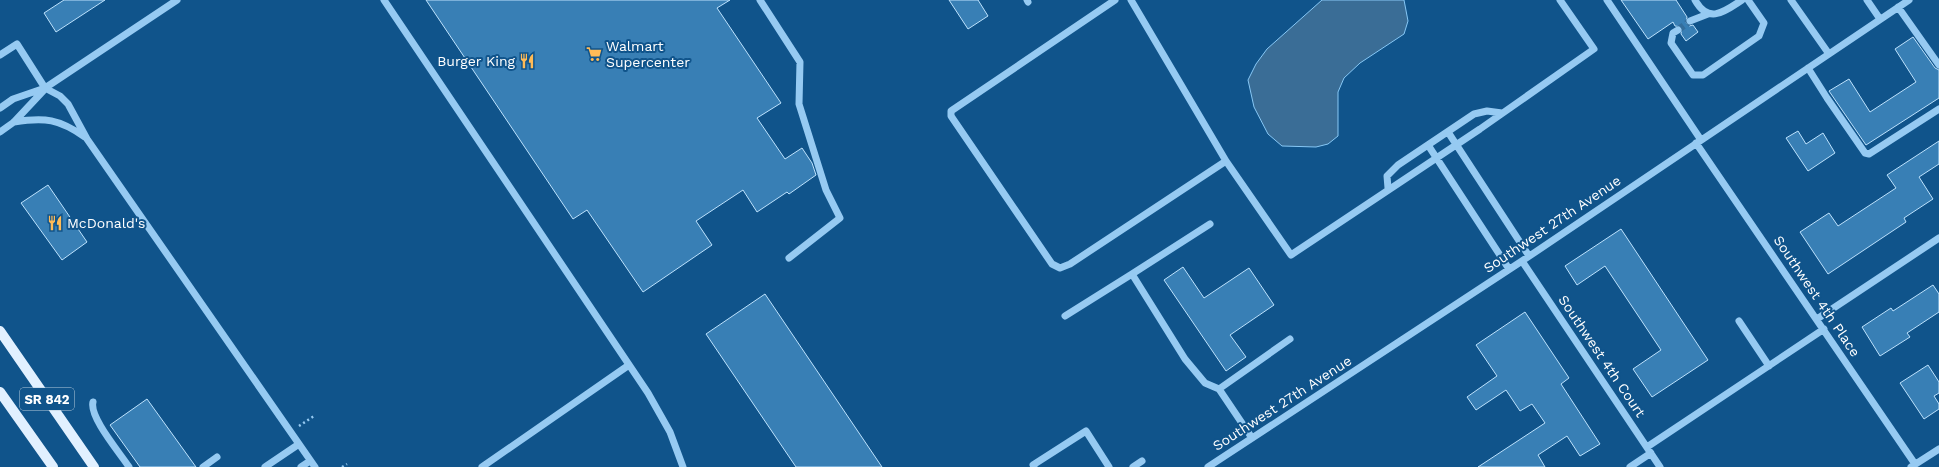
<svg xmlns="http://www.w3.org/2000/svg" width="1939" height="467" viewBox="0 0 1939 467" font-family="'Work Sans',sans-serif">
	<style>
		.water { fill: #3a6d96; stroke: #87c8f6 }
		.building { fill: #387fb5; stroke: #bde2fd }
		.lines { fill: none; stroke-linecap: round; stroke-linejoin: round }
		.minor-tunnel { stroke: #346e9c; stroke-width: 7; stroke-dasharray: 7 3.5; stroke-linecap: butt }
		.path { stroke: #96caf2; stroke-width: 2.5; stroke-dasharray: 2 3; stroke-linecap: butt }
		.minor { stroke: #96caf2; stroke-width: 7 }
		.major { stroke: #e1f0ff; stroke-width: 10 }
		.labels { text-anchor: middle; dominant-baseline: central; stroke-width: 4; stroke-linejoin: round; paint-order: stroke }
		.shield { fill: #10548b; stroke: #b7ccdc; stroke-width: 1 }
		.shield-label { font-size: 13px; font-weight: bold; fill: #fff }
		.poi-label { font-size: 14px; fill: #fff; stroke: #10548b; text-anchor: start }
		.street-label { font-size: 14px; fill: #fff; stroke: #10548b }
	</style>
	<rect width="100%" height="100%" fill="#10548b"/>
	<path class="water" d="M1322,0H1404L1408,21L1404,34L1360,63L1344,78L1338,92V136L1328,144L1316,147L1282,146L1268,134L1254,107L1248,80L1256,64L1267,49Z"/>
	<path class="building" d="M64,0H105L56,32L44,13Z
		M426,0H730L717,8L781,103L757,118L785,159L802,148L812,163L816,175L789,194L787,192L757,212L743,190L696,221L712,245L643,292L587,210L573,219Z
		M949,0H978L988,16L968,29Z
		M1621,0H1676L1687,17L1686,23L1689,26L1693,25L1698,32L1686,41L1681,34L1682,27L1675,26L1673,22L1648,39Z
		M1913,37L1935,68L1939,70V98L1866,145L1829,91L1849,79L1870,112L1916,82L1895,49Z
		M1798,131L1806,144L1823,133L1835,153L1808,171L1786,138Z
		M1939,141V164L1919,177L1933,199L1904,218L1906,222L1828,274L1800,232L1829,213L1838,226L1896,188L1887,175Z
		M48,185L87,242L62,260L21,203Z
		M1621,229L1708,360L1652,397L1633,369L1661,350L1605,266L1577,285L1565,266Z
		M1183,267L1204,298L1249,268L1274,305L1230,335L1246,357L1226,371L1164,280Z
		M1933,285L1939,294V312L1907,333L1910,337L1880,356L1862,327L1891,308L1893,311Z
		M765,294L882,467H796L706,334Z
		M1525,312L1569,378L1561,384L1600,444L1580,456L1567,436L1538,455L1545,467H1478L1545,423L1532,404L1520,411L1506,390L1476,410L1467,397L1497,376L1476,345Z
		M1928,365L1939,382V393L1934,396L1939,404V409L1924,419L1900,383Z
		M147,399L196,467H140L110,425Z"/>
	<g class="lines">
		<path class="minor-tunnel" d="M1678,30L1690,21"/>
		<path class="path" d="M299,426L314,416
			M342,467L347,464"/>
		<path class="minor" d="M384,0L648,393L670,432L683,467
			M760,0L800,62L799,104L826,190L840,218L789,258
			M1027,0L1028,2
			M1115,0L951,111V116L1052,264L1060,268L1070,264L1226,161L1131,0
			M1607,0L1701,140
			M1695,0C1709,25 1725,11 1742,0
			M1791,0L1829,54
			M1867,0L1880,19
			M1898,7L1939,65
			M1690,21L1708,14
			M1678,30L1673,33L1671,43L1693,75H1703L1759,36L1764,23L1748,0
			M0,55L17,44L45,88L60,96L68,104L87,139L315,467
			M1808,68L1827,98L1865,153L1869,154L1939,109
			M0,108L13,99L45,88L177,0
			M14,122C45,117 59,119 85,137
			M0,132L14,122L44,90
			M1448,132L1529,256
			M1696,143L1915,464
			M1428,145L1509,269
			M1226,161L1291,255L1480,129L1594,49L1560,0
			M1388,188L1387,176L1398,165L1474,114L1487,111L1502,113
			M1522,261L1660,467
			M1132,274L1210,224
			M1065,316L1132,274L1185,359L1205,383L1219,389
			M1817,319L1939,238
			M1739,321L1769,366
			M93,402C89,417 120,453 129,467
			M1252,438L1219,389L1290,339
			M1647,447L1824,329
			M203,467L217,457
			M265,467L299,444
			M301,467L310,461
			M482,467L629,365
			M1034,467L1033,465L1086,431L1109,467
			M1133,467L1142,461
			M1208,467L1522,261L1909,0
			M1630,467L1651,453
			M1911,467L1939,449"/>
		<path class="major" d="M0,331L94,467
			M0,392L53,467"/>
	</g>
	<defs>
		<symbol id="supermarket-bare" viewBox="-9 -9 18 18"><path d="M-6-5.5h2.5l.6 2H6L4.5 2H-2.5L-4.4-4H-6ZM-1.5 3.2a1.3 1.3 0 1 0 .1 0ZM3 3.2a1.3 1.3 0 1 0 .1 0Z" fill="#ffbb57" stroke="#10548b" stroke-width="2.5" paint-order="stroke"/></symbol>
		<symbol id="restaurant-bare" viewBox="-9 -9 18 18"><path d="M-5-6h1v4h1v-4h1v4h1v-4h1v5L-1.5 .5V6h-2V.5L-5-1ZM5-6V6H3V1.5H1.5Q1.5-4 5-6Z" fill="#ffbb57" stroke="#10548b" stroke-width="2.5" paint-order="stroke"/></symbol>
	</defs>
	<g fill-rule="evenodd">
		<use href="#supermarket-bare" x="583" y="43" width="22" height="22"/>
		<use href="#restaurant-bare" x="516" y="50" width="22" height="22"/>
		<use href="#restaurant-bare" x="44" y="212" width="22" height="22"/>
	</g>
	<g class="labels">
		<rect class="shield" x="20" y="388" width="54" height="22" rx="3"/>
		<g class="shield-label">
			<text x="47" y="399">SR 842</text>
		</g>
		<g class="poi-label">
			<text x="606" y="46">Walmart<tspan x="606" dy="16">Supercenter</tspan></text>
			<text x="515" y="61" text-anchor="end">Burger King</text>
			<text x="67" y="223">McDonald's</text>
		</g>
		<g class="street-label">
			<text transform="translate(1552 224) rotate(-34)">Southwest 27th Avenue</text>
			<text transform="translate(1817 296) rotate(56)">Southwest 4th Place</text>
			<text transform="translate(1602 356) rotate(56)">Southwest 4th Court</text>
			<text transform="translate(1282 403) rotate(-33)">Southwest 27th Avenue</text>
		</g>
	</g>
</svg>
